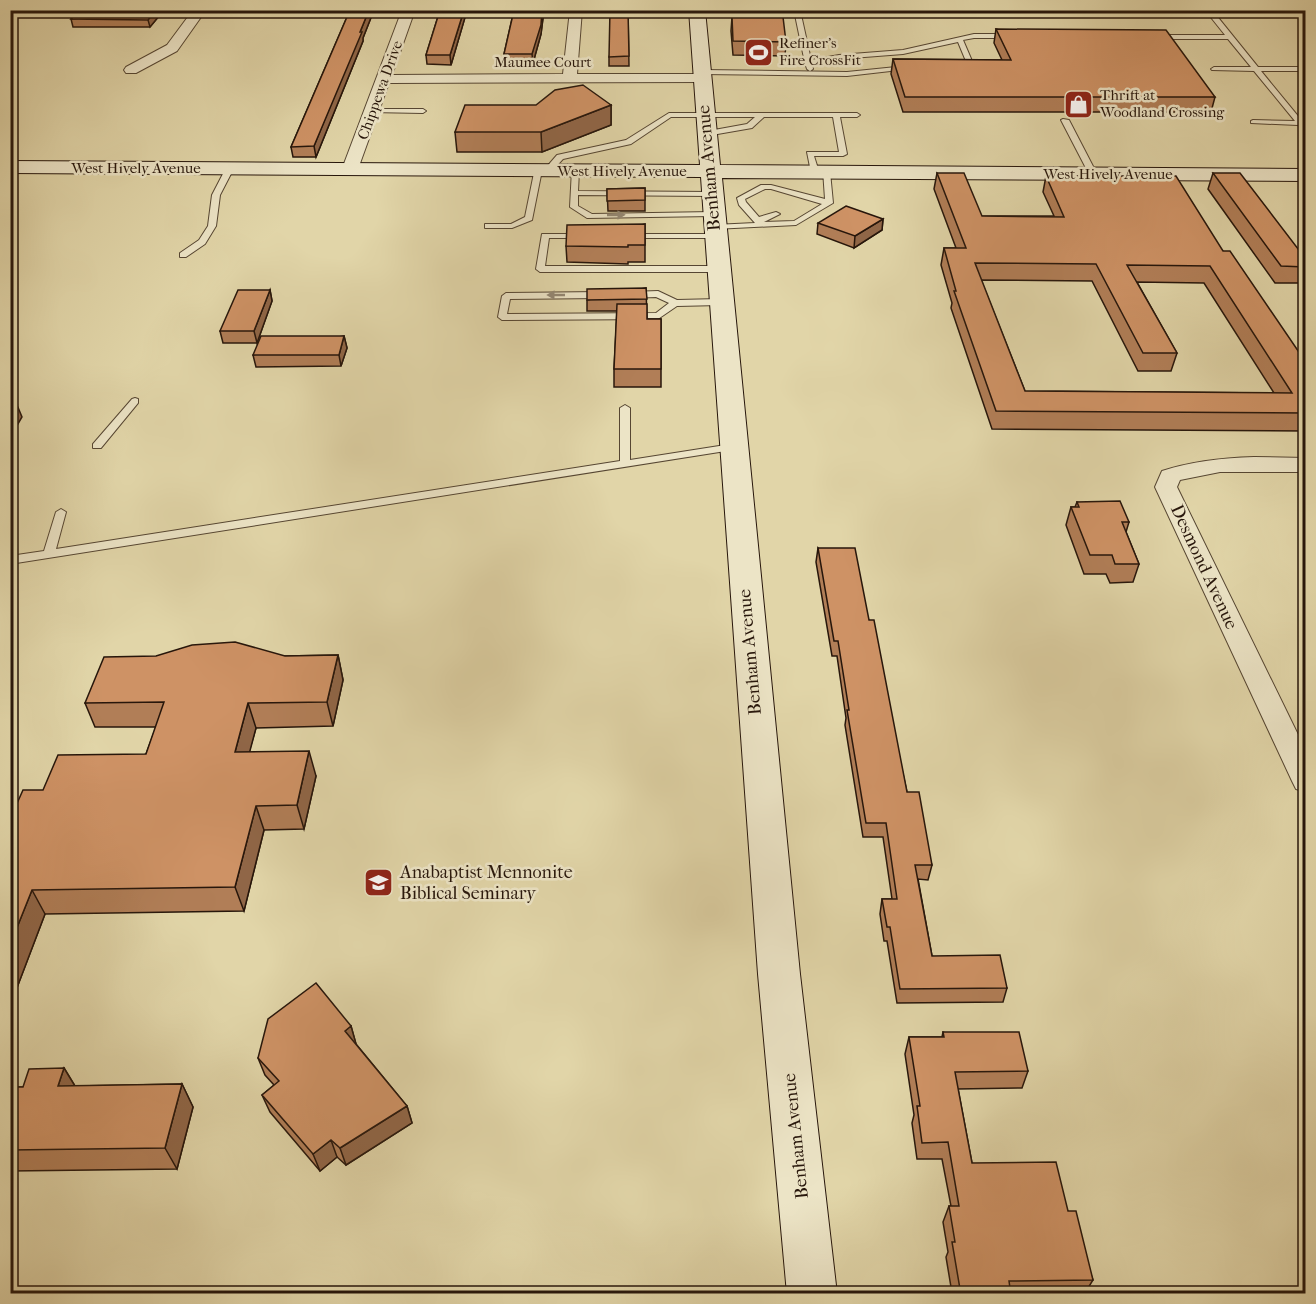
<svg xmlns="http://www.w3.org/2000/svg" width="1316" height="1304" viewBox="0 0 1316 1304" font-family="'IM FELL French Canon',serif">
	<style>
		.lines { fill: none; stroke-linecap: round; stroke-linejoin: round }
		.lane-casing { stroke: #564632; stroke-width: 2 }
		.street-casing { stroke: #564632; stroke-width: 2 }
		.secondary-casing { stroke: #27160b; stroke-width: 2 }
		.lane { fill: #ece4c6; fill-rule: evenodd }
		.street { fill: #ece4c6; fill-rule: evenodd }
		.secondary { fill: #ece4c6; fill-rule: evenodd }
		.wall { fill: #b17e57; stroke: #27160b; stroke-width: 1.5; fill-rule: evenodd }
		.shaded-wall { fill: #906647; stroke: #27160b; stroke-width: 1.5 }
		.building { fill: #ce9265; stroke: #27160b; stroke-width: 1.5; fill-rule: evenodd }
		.oneway { fill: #938772 }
		.labels { text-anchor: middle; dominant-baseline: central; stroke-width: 5; stroke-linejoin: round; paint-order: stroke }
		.far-poi-label { font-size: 15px; fill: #27160b; stroke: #ece4c6; text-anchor: start }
		.far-street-label { font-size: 15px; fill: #27160b; stroke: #ece4c6 }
		.street-label { font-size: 18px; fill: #27160b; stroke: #ece4c6 }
		.poi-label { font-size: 18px; fill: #27160b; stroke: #ece4c6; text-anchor: start }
	</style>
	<rect width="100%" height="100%" fill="#e1d5a8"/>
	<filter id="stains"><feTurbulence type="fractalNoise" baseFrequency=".00333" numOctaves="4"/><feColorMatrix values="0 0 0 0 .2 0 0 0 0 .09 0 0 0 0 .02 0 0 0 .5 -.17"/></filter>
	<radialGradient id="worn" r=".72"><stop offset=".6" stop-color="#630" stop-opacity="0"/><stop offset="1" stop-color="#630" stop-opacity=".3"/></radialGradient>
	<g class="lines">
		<defs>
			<path id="lane" d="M794,10H800L811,60L839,55L903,50L974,34H1011L1014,36L1011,38H974L963,40L975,68L972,70L962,68L968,66L958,42L903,54L839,59L812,64L813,69L810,71L807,69L805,63Z
				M1205,10H1212L1258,67H1306V71H1261L1302,121H1306V132L1298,125L1251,123V121L1253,120L1295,121L1254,71L1212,70L1211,69L1214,67H1251L1228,39H1155L1152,37L1155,35H1225Z
				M906,66L909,68L908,69L847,76L702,74L699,72L702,70L847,72Z
				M372,109H423L426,111L423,113L370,112L369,111Z
				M669,113H857L860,115L857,117H840L847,154L843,156H814L819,172L815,174L811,172L807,152H839L833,117H764L752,128L706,136L702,134L703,132L747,124L755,117H671L631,144L563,159L551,172L544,170L557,155L626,140Z
				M1063,119L1069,120L1097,174L1096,176L1089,174L1061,120Z
				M227,166L234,168L220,195L216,226L205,244L186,257H180V253L199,240L208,226L212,195Z
				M535,168L542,170L532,220L512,228H485V224H511L525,217Z
				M572,169L579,171L578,191L711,192L715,194L711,196L578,195V206L592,214L713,212L717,214L713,216L587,218L570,207Z
				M823,170L830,172L833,203L796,225L714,229L710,227L714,225L755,223L739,205L737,198L761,185H771L825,199ZM765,189H771L822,204L794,221L764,222L780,214L776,212L759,217L746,202L745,199Z
				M542,234H582L586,236L582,238H549L545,266H718L722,269L718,272H540L536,269Z
				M626,234H715L719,236L715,238H626Z
				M658,291L677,300L720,299L724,302L720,305L677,306L658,319L502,320L498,317L502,296L506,293L601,292L605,295L601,298L510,299L507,314L656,313L669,303L656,297L630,298L626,295L630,292Z
				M135,398L138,399V403L101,448H93V444L132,399Z
				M625,405L630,408V460L732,444L737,447L732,450L10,564V556L44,551L56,512L61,509L66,512L56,549L620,461V408Z"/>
			<path id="street" d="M193,10H206L177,51L136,73H126L124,70L126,67L167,45Z
				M402,10H415L392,75L563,74L570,10H582L577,74H702L709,78L702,82L389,83L358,169L350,174L344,172L342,169Z
				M1254,457L1306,458V472H1220L1180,480L1177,487L1306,751V792L1296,789L1292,781L1155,487L1162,471C1193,461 1222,458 1254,457Z"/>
			<path id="secondary" d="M689,10H705L720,165L1306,169V181L722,178L800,974L837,1294H787L758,974L701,177L10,173V161L700,165Z"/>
		</defs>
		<use href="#lane" class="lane-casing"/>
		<use href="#street" class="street-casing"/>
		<use href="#secondary" class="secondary-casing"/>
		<use href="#lane" class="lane"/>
		<use href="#street" class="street"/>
		<use href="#secondary" class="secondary"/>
	</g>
	<path class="wall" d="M164,10L150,27H73L71,19Z
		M350,10H374L363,38V41L316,157H293L291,147Z
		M440,10H466V14L451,65L427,64L426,55Z
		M514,10H544L541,34L533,63H505L504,54Z
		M628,10L629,66H609V57Z
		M732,17L786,42L785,56L733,55L731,31Z
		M996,29L1215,97L1211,112H903L891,74L893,59L1002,60L994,43Z
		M611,105V125L542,152H457L455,132Z
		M937,173L982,216H1054L1043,192L1046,176L1223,251L1305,361V431L992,429L951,308L952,303L941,265L944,248H956L934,189ZM981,280L1092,281L1138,371H1171L1177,353L1137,282L1204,283L1274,393L1025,391Z
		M1213,173L1305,258V283H1275L1208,189Z
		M645,188V211H608L607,189Z
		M883,219L882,230L854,248L817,234L818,223Z
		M645,224V262H628V264L567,262L566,246Z
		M646,288L647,319H661V387H614V369L617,311H587V300Z
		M270,290L272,301L257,343H223L220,331Z
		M344,336L347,348L341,366L256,367L253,355Z
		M1077,502L1129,522L1126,532L1139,564L1133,582L1110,583L1106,574H1084L1066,525L1071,507H1075Z
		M818,548L869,620L907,792L932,865L928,880L918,879L932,956L1007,988L1003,1002L897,1003L887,941H884L880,914L882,899H892L883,837H863L845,725L846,718L837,656H832L816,562Z
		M338,655L343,680L333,726L256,728L249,752L316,776L304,829L264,830L244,911L45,914L10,1006V819L146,754L156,727H95L85,703L285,656Z
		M351,1026L356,1044L407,1106L412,1123L346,1165L337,1157L320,1171L270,1112L262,1095L274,1085L265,1075L258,1058Z
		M943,1032L1028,1071L1022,1088L958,1089L972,1163L1068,1211L1093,1280L1085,1293H952L946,1257L948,1252L943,1222L949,1206H951L942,1159H917L912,1123L914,1115L905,1054L909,1037H942Z
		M64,1068L75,1086L182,1084L193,1107L177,1169L10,1171V1087H23Z"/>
	<path class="shaded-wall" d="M155,10H164L150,27L148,20Z
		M369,10H374L363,38V41L316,157L314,146Z
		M464,10H466V14L451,65L450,55Z
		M542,10H544L541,34L533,63L532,54Z
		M611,105V125L542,152L541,132Z
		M883,219L882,230L854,248L855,236Z
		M270,290L272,301L257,343L254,331Z
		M344,336L347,348L341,366L339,355Z
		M17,405L22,417L11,436L10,416Z
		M338,655L343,680L333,726L327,702Z
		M248,703L256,728L243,777L235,752Z
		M309,751L316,776L304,829L297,805Z
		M256,806L264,830L244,911L235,887Z
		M32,890L45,914L10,1006V945Z
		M351,1026L356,1044L351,1049L345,1031Z
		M64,1068L78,1091L58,1086Z
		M182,1084L193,1107L177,1169L165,1148Z
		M407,1106L412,1123L346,1165L340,1148Z
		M331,1140L337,1157L320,1171L313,1154Z"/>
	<path class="building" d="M80,10H155L148,20L71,19Z
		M350,10H369L360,32H362L314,146L291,147Z
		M440,10H464L450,55H426Z
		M514,10H542L541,25L532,54H504Z
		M610,10H628L629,56L609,57Z
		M732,17H783L786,42L733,41Z
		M996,29L1166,30L1215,97H905L893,59L1011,60Z
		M583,85L611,105L541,132H455L465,105H536L555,90Z
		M937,173H964L982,216L1064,217L1046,176H1176L1223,251H1230L1305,361V413L996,411L954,291H956L944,248H966ZM975,263L1096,264L1143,353H1177L1127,265L1210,266L1292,393L1025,391Z
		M1213,173H1240L1305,258V267L1281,266Z
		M645,188V200L607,201V189Z
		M846,206L883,219L855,236L818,223Z
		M645,224V245H628V247L566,246L567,225Z
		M646,288L647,299L587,300V289Z
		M238,290H270L254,331H220Z
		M617,304H647V319H661V369H614Z
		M261,336H344L339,355H253Z
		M10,405H17L10,416Z
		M1120,501L1129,522H1122L1139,564H1115L1112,555H1090L1071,507H1079L1077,502Z
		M818,548H855L869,620H874L907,792H919L932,865H915L932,956L1000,955L1007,988L900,989L890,927H887L882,899H897L886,823H866L847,710H849L838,641H834Z
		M235,642L285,656L338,655L327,702L248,703L235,752L309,751L297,805L256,806L235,887L32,890L10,945V819L23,790H43L58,755L146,754L164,702L85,703L104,657L156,656L192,645Z
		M316,983L351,1026L345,1031L407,1106L340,1148L331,1140L313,1154L262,1095L279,1081L258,1058L268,1019Z
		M943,1032H1019L1028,1071L955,1072L972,1163L1056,1162L1068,1211H1076L1093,1280L1009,1281L1010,1288L960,1289L952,1242H955L949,1206H959L948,1142L922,1143L917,1106H920L909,1037H944Z
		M64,1068L58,1086L182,1084L165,1148L10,1150V1087H23L29,1069Z"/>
	<defs><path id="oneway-solid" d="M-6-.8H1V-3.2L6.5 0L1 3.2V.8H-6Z" transform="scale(1.5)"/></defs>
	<g class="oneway">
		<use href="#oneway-solid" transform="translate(616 215) rotate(-1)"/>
		<use href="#oneway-solid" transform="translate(556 295) rotate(180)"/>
	</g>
	<defs>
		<symbol id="stadium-square" viewBox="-11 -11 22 22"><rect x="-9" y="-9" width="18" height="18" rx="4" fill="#8f2418" stroke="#ece4c6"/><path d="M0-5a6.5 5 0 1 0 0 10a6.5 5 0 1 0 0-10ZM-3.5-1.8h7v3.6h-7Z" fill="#fff"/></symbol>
		<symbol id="shop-square" viewBox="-11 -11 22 22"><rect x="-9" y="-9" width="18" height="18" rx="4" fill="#8f2418" stroke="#ece4c6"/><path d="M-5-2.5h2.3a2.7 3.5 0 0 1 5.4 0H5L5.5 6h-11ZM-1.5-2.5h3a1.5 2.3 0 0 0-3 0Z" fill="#fff"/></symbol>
		<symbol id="university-square" viewBox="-11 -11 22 22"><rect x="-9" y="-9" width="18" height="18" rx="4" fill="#8f2418" stroke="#ece4c6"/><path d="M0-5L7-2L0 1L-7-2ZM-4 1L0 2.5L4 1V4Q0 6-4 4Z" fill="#fff"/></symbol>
	</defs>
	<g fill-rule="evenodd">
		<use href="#stadium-square" x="742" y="36" width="33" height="33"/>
		<use href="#shop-square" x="1062" y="88" width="33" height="33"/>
		<use href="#university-square" x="362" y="866" width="33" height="33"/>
	</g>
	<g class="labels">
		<g class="far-poi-label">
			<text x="779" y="43">Refiner's<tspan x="779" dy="17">Fire CrossFit</tspan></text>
			<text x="1100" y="95">Thrift at<tspan x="1100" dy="17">Woodland Crossing</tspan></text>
		</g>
		<g class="far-street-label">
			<text x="543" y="62">Maumee Court</text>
			<text transform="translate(380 90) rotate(-70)">Chippewa Drive</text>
			<text x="136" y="168">West Hively Avenue</text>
			<text x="622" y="171">West Hively Avenue</text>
			<text x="1108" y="174">West Hively Avenue</text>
		</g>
		<g class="street-label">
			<text transform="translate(709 168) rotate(-95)">Benham Avenue</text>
			<text transform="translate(1204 567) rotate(65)">Desmond Avenue</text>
			<text transform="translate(750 652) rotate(-95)">Benham Avenue</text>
			<text transform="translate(796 1136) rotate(-96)">Benham Avenue</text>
		</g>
		<g class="poi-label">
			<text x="400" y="872">Anabaptist Mennonite<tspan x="400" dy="21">Biblical Seminary</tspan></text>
		</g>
	</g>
	<rect width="1316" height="1304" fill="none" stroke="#e1d5a8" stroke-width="36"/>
	<rect x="12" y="12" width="1292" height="1280" fill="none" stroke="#27160b" stroke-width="3"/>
	<rect x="18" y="18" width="1280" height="1268" fill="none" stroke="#27160b" stroke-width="1.5"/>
	<rect width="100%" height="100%" filter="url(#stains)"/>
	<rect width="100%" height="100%" fill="url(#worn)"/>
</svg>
